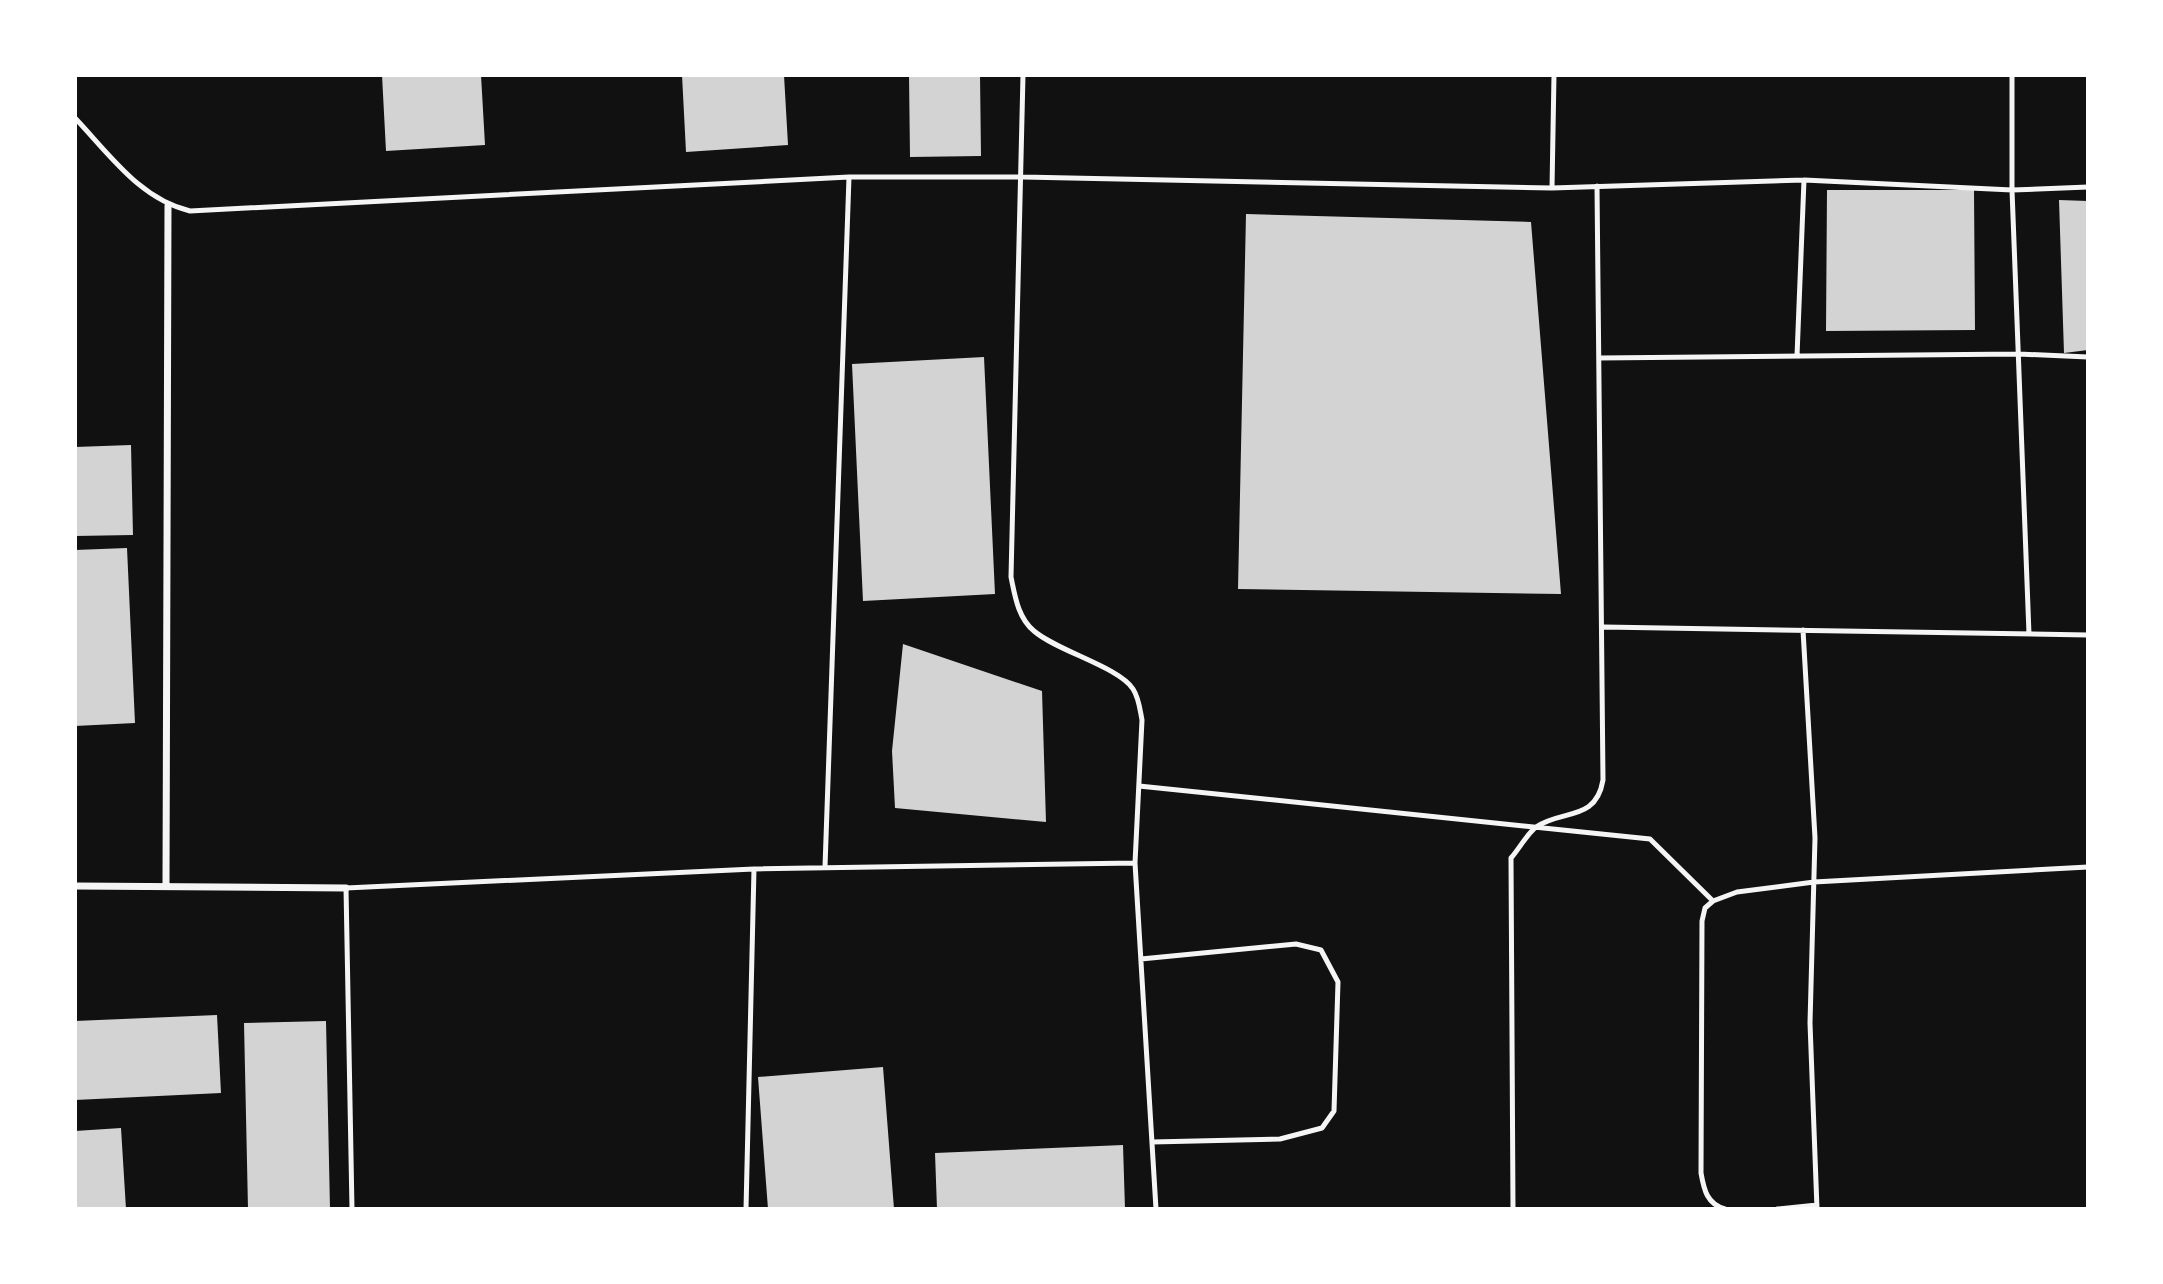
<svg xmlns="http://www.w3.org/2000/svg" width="2163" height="1284" viewBox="0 0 2163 1284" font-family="'Asap Condensed',sans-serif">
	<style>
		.building { fill: #d3d3d3 }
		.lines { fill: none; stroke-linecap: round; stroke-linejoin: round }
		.service { stroke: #f5f5f5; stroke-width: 5 }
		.minor { stroke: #f5f5f5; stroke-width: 7 }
	</style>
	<rect width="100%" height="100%" fill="#111"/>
	<path class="building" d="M382,75H481L485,145L386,151Z
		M682,75H784L788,145L686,152Z
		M909,75H980L981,156L910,157Z
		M1827,190H1974L1975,330L1826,331Z
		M2059,200L2088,201V350L2064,353Z
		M1246,214L1531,222L1561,594L1238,589Z
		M984,357L995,594L863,601L852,364Z
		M131,445L133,535L75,536V447Z
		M127,548L135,723L75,726V550Z
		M903,644L1042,691L1046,822L895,808L892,751Z
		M217,1015L221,1093L75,1100V1021Z
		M326,1021L330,1209H248L244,1023Z
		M883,1067L894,1209H768L758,1077Z
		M121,1128L126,1209H75V1131Z
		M1123,1145L1125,1209H937L935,1153Z"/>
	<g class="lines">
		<path class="service" d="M1023,75L1011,577C1015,596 1018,618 1034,631C1057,651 1119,667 1133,689C1139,698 1140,710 1142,720L1135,863L1156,1209
			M2012,75V190L2029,634
			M75,118C110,155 140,199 190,211L849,177H1023L1552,188L1804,180L2012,190L2088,187
			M1552,188L1554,75
			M1797,356L1804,180
			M1599,358L2019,354L2088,357
			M1604,627L2088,635
			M1803,630L1815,838L1810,1023L1817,1209
			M1139,786L1650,839L1713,901
			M825,867L849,177
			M1141,959L1296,944L1321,950L1338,982L1334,1111L1322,1128L1280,1139L1152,1142
			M352,1209L346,888L754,869L1135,863
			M746,1209L754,869
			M1513,1209L1511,858C1519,849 1527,834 1536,827C1562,809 1596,822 1603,780L1597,186
			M1725,1209C1707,1204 1704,1190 1701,1173L1702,921L1705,908L1713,901L1737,892L1814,882L2088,867
			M1777,1209L1817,1205"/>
		<path class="minor" d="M75,886L346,888
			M166,886L168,206"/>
	</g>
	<rect width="2163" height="1284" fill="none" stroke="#ffffff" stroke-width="154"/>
</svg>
